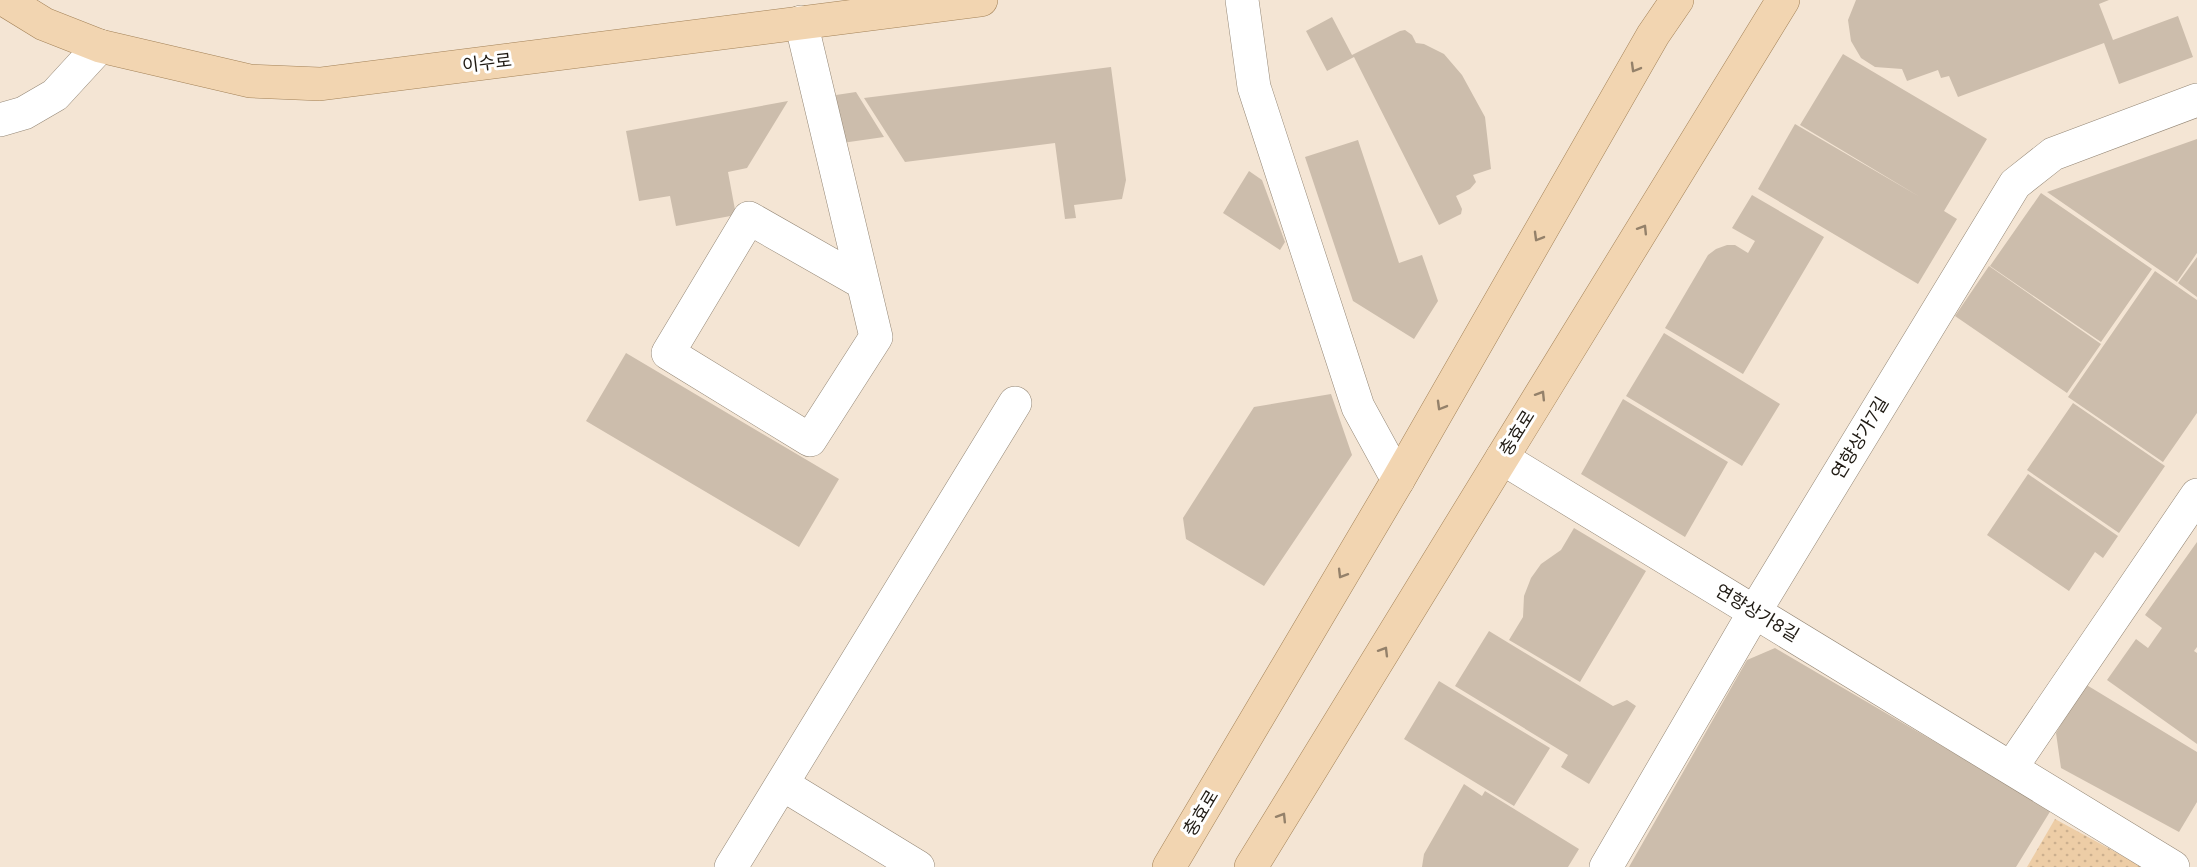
<svg xmlns="http://www.w3.org/2000/svg" width="2197" height="867" viewBox="0 0 2197 867" font-family="'DM Sans','Noto Sans KR',sans-serif">
	<style>
		.park { fill: url(#park-dots) }
		.building { fill: #ccbdac }
		.lines { fill: none; stroke-linecap: round; stroke-linejoin: round }
		.minor-casing { stroke: #948776; stroke-width: 34 }
		.major-casing { stroke: #a38258; stroke-width: 34 }
		.minor { stroke: #fff; stroke-width: 33 }
		.major { stroke: #f2d5b1; stroke-width: 33 }
		.oneway { stroke: #94816a }
		.labels { text-anchor: middle; dominant-baseline: central; stroke-width: 6; stroke-linejoin: round; paint-order: stroke }
		.street-label { font-size: 18px; fill: #201b14; stroke: #fff }
	</style>
	<defs>
		<pattern id="park-dots" width="8" height="8" patternUnits="userSpaceOnUse" patternTransform="scale(1.5)"><rect width="8" height="8" fill="#edcda6"/><path d="M2 2h.1M6 6h.1" fill="none" stroke="#cbaf8e" stroke-width="1.8" stroke-linecap="round"/></pattern>
	</defs>
	<rect width="100%" height="100%" fill="#f4e5d4"/>
	<path class="park" d="M2055,819L2143,867H2027Z"/>
	<path class="building" d="M1856,0H2109L2099,4L2113,40L2178,16L2193,57L2119,84L2104,43L1958,97L1949,76L1941,78L1938,70L1907,81L1902,69L1875,67L1861,58L1851,41L1848,20Z
		M1332,17L1352,55L1400,31L1405,30L1412,35L1416,43L1424,44L1444,54L1462,75L1485,117L1491,169L1473,175L1476,182L1470,189L1456,196L1462,209L1461,214L1439,225L1354,57L1327,71L1306,31Z
		M1843,54L1987,139L1944,211L1957,219L1918,284L1758,189L1795,124L1920,197L1800,125Z
		M1111,67L1126,180L1122,199L1074,205L1076,218L1065,219L1055,143L905,162L864,98Z
		M856,92L884,137L842,143L836,95Z
		M788,101L747,168L728,172L736,215L676,226L670,196L639,201L626,131Z
		M2197,139V253L2177,282L2047,192Z
		M1358,140L1399,263L1422,255L1438,301L1414,339L1353,301L1305,157Z
		M1249,171L1262,180L1285,242L1280,250L1223,213Z
		M2041,193L2152,269L2101,342L1990,266Z
		M1752,195L1824,237L1743,374L1665,328L1708,255L1716,249L1727,245H1735L1748,253L1755,241L1732,228Z
		M2197,257V297L2178,283Z
		M1989,266L2101,344L2067,393L1955,316Z
		M2155,271L2197,300V413L2163,462L2068,397Z
		M1664,333L1780,404L1742,466L1626,396Z
		M626,353L839,479L799,547L586,421Z
		M1331,394L1352,455L1264,586L1186,539L1183,518L1254,407Z
		M1623,399L1728,462L1685,537L1581,474Z
		M2073,403L2165,466L2119,533L2027,470Z
		M2028,474L2118,536L2103,558L2095,552L2069,591L1987,535Z
		M1574,528L1646,571L1580,682L1509,640L1523,617L1524,596L1531,578L1541,564L1561,550Z
		M2197,542V647L2194,651L2197,653V744L2107,680L2136,639L2148,648L2162,628L2145,615Z
		M1489,631L1613,706L1627,700L1636,706L1589,784L1561,767L1568,755L1455,686Z
		M1775,648L2051,810L2016,867H1629L1747,660Z
		M1439,681L1550,748L1514,806L1404,739Z
		M2085,684L2197,752V802L2179,832L2061,768L2056,733Z
		M1464,784L1482,796L1485,791L1579,849L1568,867H1422L1424,854Z"/>
	<g class="lines">
		<defs>
			<path id="minor" d="M1242,0L1254,87L1358,407L1398,480
				M801,22L876,337L810,440L668,353L749,218L863,283
				M0,120L24,113L55,95L100,46
				M1502,458L2173,867
				M2011,768L2197,495
				M782,784L918,867
				M731,867L1015,403
				M1606,867L1755,611L2015,184L2053,154L2197,100"/>
			<path id="major" d="M5,0L44,24L100,46L250,81L320,84L981,0
				M1169,867L1398,480L1653,35L1677,0
				M1251,867L1783,0"/>
		</defs>
		<use href="#minor" class="minor-casing"/>
		<use href="#major" class="major-casing"/>
		<use href="#minor" class="minor"/>
		<use href="#major" class="major"/>
	</g>
	<defs><path id="oneway-chevron" d="M-2-3.5L2.5 0L-2 3.5" fill="none" stroke-width="1.6" stroke-linecap="round" stroke-linejoin="round" transform="scale(1.5)"/></defs>
	<g class="oneway">
		<use href="#oneway-chevron" transform="translate(1635 68) rotate(120)"/>
		<use href="#oneway-chevron" transform="translate(1643 229) rotate(-58)"/>
		<use href="#oneway-chevron" transform="translate(1538 237) rotate(120)"/>
		<use href="#oneway-chevron" transform="translate(1541 395) rotate(-58)"/>
		<use href="#oneway-chevron" transform="translate(1441 406) rotate(120)"/>
		<use href="#oneway-chevron" transform="translate(1342 574) rotate(121)"/>
		<use href="#oneway-chevron" transform="translate(1384 651) rotate(-59)"/>
		<use href="#oneway-chevron" transform="translate(1282 817) rotate(-58)"/>
	</g>
	<g class="labels">
		<g class="street-label">
			<text transform="translate(487 63) rotate(-7)">이수로</text>
			<text transform="translate(1517 433) rotate(-58)">충효로</text>
			<text transform="translate(1860 438) rotate(-59)">연향상가7길</text>
			<text transform="translate(1757 613) rotate(31)">연향상가8길</text>
			<text transform="translate(1201 813) rotate(-59)">충효로</text>
		</g>
	</g>
</svg>
